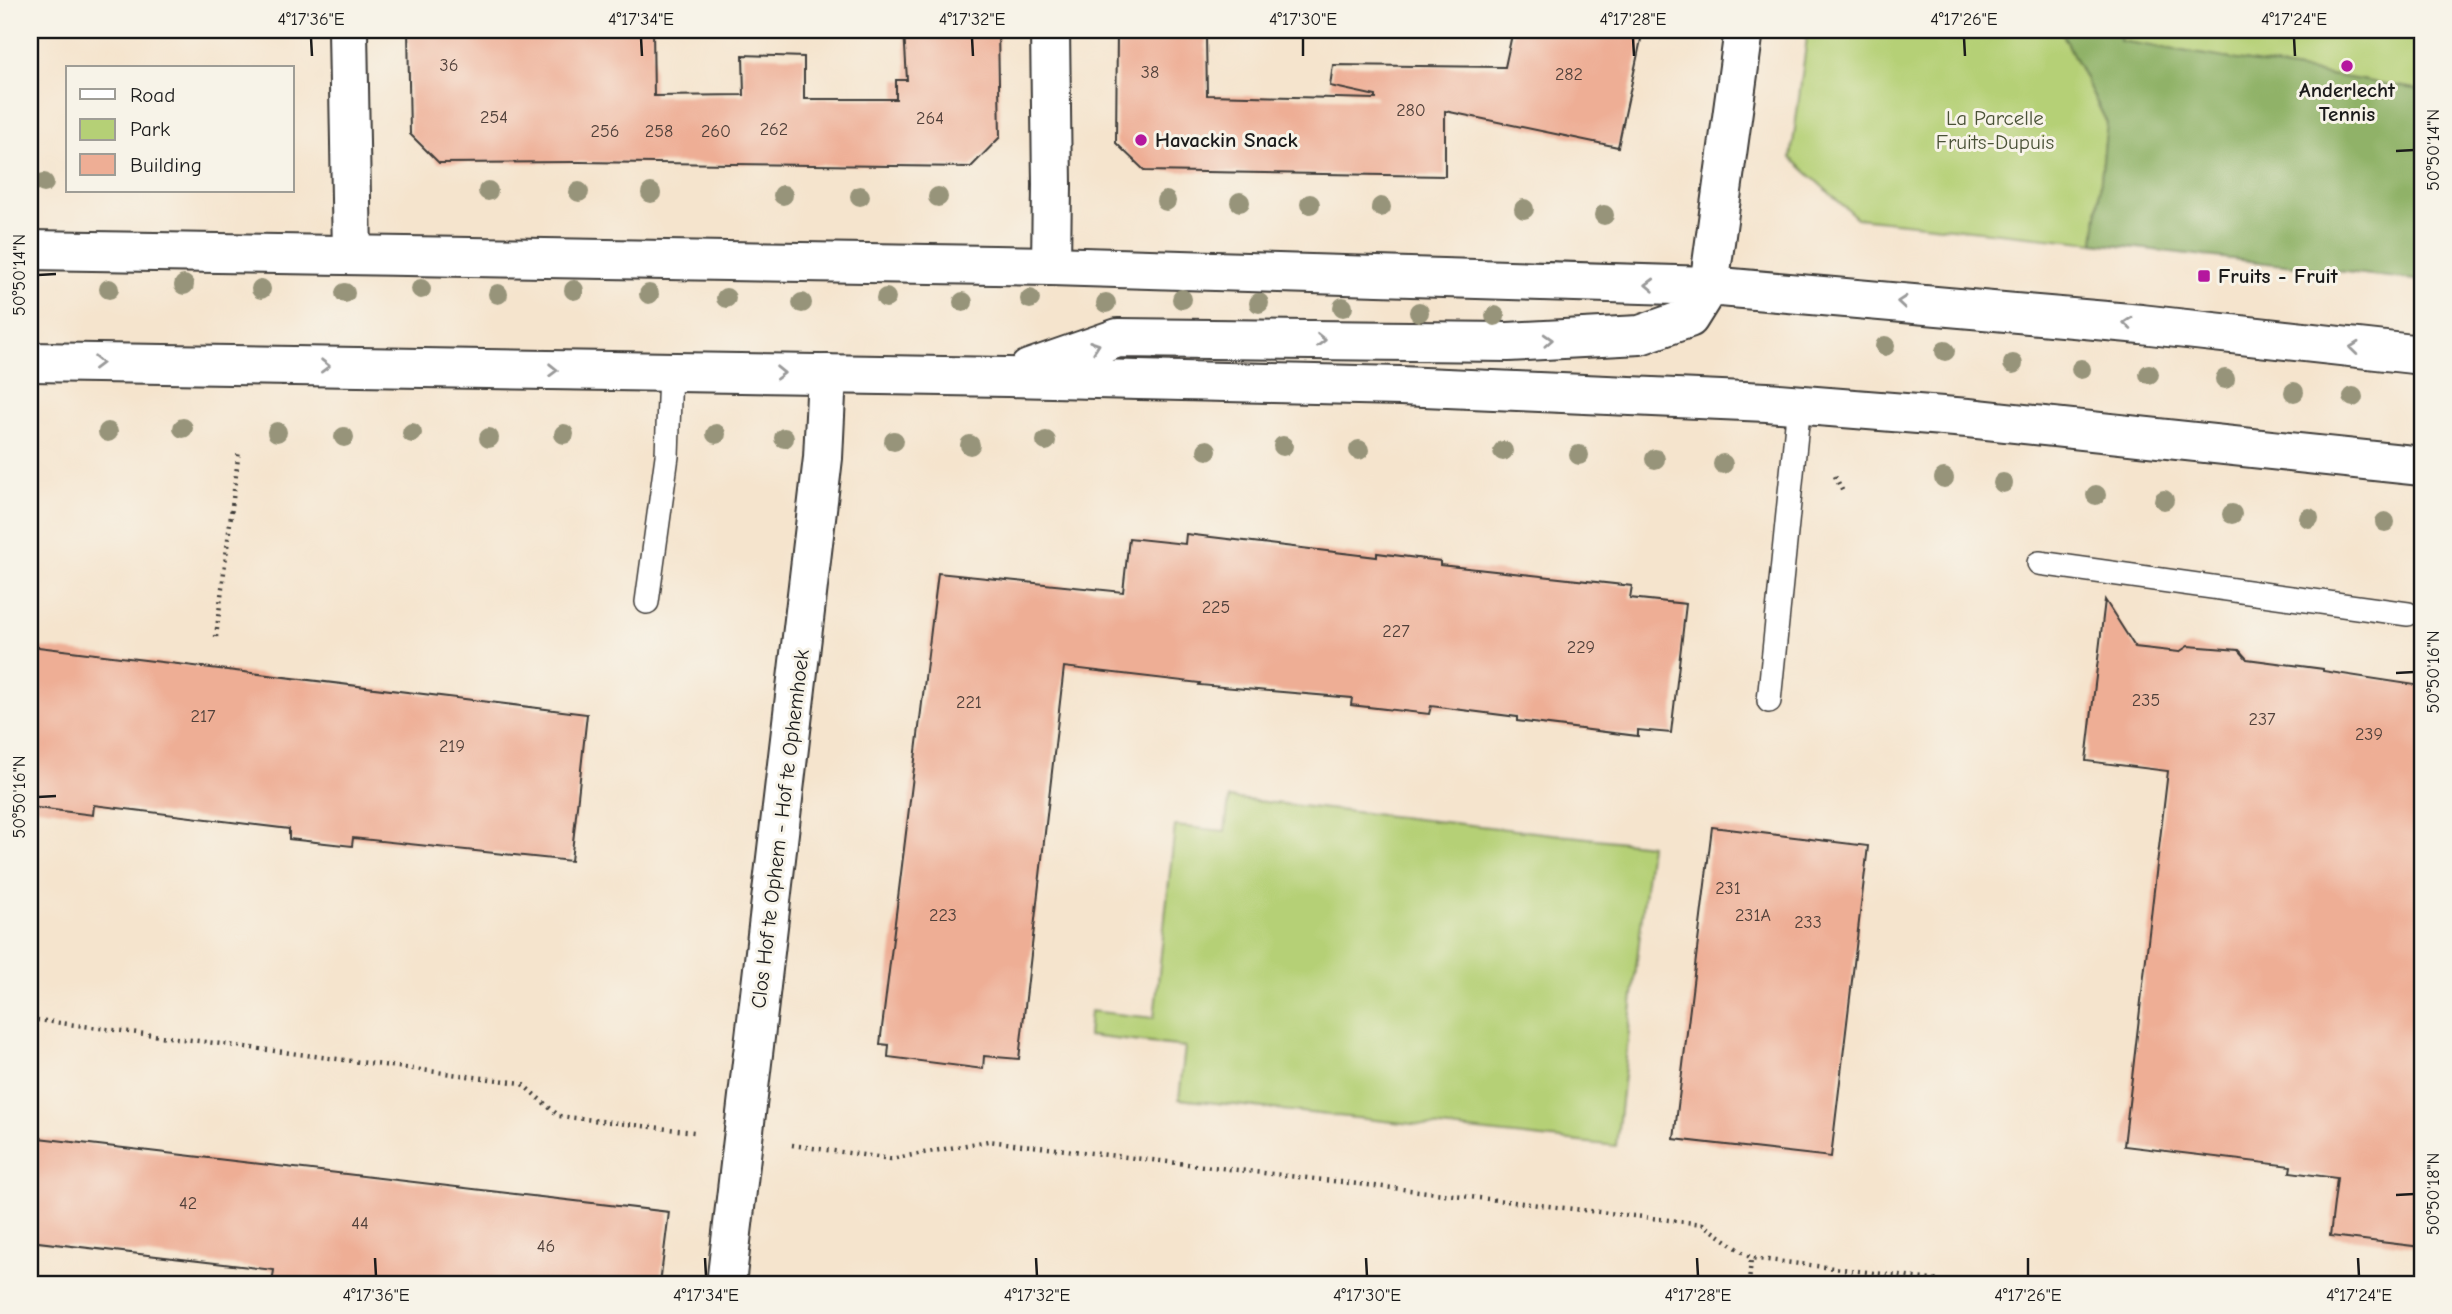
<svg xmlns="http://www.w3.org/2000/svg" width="2452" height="1314" viewBox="0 0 2452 1314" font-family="'Comic Neue',sans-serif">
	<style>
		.green { fill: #b5d076; stroke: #687649; stroke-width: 2 }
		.forest { fill: #90b267; stroke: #566742; stroke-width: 2 }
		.building { fill: #eeae95 }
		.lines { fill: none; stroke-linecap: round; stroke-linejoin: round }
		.service-casing { stroke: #3d3a37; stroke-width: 26 }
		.minor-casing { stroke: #3d3a37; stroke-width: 42 }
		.primary-casing { stroke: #3d3a37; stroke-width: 42 }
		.path { stroke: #3d3a37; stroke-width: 4.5; stroke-dasharray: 2 5; stroke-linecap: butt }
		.service { stroke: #fff; stroke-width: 23 }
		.minor { stroke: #fff; stroke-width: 38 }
		.primary { stroke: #fff; stroke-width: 38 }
		.tree { fill: #97947a }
		.oneway { stroke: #999 }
		.ticks { fill: none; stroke: #1c1c1c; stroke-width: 2.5 }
		.poi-dot { fill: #b5179e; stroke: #f7f3e8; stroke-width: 2.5 }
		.labels { text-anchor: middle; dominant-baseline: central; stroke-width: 6; stroke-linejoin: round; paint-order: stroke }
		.number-label { font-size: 18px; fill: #50403a }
		.poi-label { font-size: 21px; font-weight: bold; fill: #1c1c1c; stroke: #f7f3e8; text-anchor: start }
		.park-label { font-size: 21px; fill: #4a5237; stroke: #f7f3e8 }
		.street-label { font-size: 21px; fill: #1c1c1c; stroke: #f7f3e8 }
		.neatline { fill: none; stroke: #1c1c1c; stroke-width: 2.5 }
		.ticks-label { font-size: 18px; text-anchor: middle; fill: #1c1c1c }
	</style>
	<rect width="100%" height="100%" fill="#f7f3e8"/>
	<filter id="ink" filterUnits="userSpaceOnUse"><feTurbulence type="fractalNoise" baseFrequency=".0143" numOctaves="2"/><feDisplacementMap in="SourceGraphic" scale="14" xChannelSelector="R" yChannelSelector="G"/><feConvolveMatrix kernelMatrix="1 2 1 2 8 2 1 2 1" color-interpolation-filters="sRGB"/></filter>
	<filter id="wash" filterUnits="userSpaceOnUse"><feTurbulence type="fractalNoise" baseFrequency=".00686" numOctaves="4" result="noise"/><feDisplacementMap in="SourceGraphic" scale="28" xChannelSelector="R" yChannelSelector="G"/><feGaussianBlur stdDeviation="1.57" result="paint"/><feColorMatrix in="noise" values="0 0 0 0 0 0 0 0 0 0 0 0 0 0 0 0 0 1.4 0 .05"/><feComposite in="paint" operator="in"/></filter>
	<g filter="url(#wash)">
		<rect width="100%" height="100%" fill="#f5e4cd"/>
		<path class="green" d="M1808,30H2061L2107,123L2094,243L1857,218L1791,158Z
			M2121,30H2422V90L2119,41Z
			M1229,798L1650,845L1616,1146L1179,1099L1185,1047L1088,1036L1090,1011L1154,1018L1175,826L1225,831Z"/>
		<path class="forest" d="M2061,30H2121L2120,41L2422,90V281L2094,243L2107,123Z"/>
		<g id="blocks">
			<path class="building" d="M408,30H653L654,96L744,95L743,55L804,57V99H896V80H907L904,30H998L1000,137L971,167L578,162L439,163L410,134Z
				M1117,30H1190V35L1206,36L1207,95L1376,99V96L1330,86L1333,65L1505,67L1513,30H1643L1618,147L1445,111V176L1145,171L1116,143Z
				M1186,534L1377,557V553L1440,561V565L1632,586L1630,598L1686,604L1671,733L1638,730V736L1517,721V717L1431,706L1429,714L1351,705L1352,698L1199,685L1200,683L1064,667L1019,1059L984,1056L983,1069L888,1057L889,1045L880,1044L938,573L1123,592L1129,538L1185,544Z
				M2105,600L2135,647L2179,652L2188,646L2239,650L2247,659L2323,669V671L2422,686V1247L2330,1236L2337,1178L2290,1172L2291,1166L2124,1146L2168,771L2086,761Z
				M30,646L587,714L571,861L353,838L352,846L289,839V829L94,805L93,815L30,807Z
				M1712,827L1868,846L1831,1157L1674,1139Z
				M30,1137L669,1212L660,1284H272L274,1270L30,1241Z"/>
		</g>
	</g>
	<g filter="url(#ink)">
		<use href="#blocks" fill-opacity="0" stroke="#3d3a37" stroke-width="2"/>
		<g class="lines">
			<defs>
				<path id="service" d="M2039,563L2408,614
					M647,602L667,456L670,371
					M1769,701L1799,404"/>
				<path id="minor" d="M348,30L352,255
					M1050,30L1052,185L1051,266
					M1709,286L1744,30
					M726,1284L823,458L827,374"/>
				<path id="primary" d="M30,250L1051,266L1709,286L2141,324L2422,355
					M30,362L1007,377L1400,386L1767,402L1968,418L2422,466
					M1029,369L1118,338L1508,342L1640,335L1689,318L1709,286"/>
			</defs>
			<use href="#service" class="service-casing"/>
			<use href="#minor" class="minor-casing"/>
			<use href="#primary" class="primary-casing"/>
			<path class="path" d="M1835,476L1844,494
				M216,637L239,450
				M30,1019L521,1083L559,1116L694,1132
				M792,1145L891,1159L988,1141L1703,1224L1751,1258L1965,1284
				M1749,1284L1751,1258"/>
			<use href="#service" class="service"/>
			<use href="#minor" class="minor"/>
			<use href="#primary" class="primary"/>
		</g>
		<g class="tree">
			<circle cx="44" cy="183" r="10"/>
			<circle cx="488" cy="191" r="10"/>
			<circle cx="579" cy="192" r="10"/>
			<circle cx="651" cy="193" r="10"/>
			<circle cx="783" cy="195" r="10"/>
			<circle cx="860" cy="196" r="10"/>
			<circle cx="938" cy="197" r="10"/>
			<circle cx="1166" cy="201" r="10"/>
			<circle cx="1240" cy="202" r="10"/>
			<circle cx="1310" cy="204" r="10"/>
			<circle cx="1381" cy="207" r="10"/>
			<circle cx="1524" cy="209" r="10"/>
			<circle cx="1604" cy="215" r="10"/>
			<circle cx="184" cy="285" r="10"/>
			<circle cx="109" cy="289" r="10"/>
			<circle cx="261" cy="289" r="10"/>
			<circle cx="421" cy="289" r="10"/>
			<circle cx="574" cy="290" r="10"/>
			<circle cx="345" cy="293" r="10"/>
			<circle cx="498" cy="294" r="10"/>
			<circle cx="649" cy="294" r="10"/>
			<circle cx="726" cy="298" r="10"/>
			<circle cx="886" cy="298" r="10"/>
			<circle cx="1030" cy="299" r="10"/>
			<circle cx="1182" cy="299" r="10"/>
			<circle cx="963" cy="302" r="10"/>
			<circle cx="802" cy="303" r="10"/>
			<circle cx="1106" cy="303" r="10"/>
			<circle cx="1259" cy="303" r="10"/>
			<circle cx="1343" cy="307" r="10"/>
			<circle cx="1419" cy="312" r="10"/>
			<circle cx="1495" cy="316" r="10"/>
			<circle cx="1885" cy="346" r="10"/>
			<circle cx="1945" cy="351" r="10"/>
			<circle cx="2013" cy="364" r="10"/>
			<circle cx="2081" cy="369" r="10"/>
			<circle cx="2149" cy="374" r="10"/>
			<circle cx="2225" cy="379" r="10"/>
			<circle cx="2294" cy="392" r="10"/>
			<circle cx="2353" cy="397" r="10"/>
			<circle cx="183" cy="428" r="10"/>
			<circle cx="108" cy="432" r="10"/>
			<circle cx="277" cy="432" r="10"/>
			<circle cx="412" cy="433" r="10"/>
			<circle cx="564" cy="434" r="10"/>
			<circle cx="716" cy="434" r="10"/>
			<circle cx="344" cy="437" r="10"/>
			<circle cx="489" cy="438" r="10"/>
			<circle cx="784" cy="438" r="10"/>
			<circle cx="894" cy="441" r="10"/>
			<circle cx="1046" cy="441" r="10"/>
			<circle cx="970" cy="445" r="10"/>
			<circle cx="1283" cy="446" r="10"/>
			<circle cx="1207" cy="450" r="10"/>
			<circle cx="1359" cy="450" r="10"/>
			<circle cx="1503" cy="451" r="10"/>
			<circle cx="1579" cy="455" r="10"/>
			<circle cx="1655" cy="459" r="10"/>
			<circle cx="1723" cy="464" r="10"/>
			<circle cx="1944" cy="478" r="10"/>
			<circle cx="2003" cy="483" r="10"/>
			<circle cx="2096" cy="495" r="10"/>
			<circle cx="2164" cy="500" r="10"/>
			<circle cx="2232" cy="514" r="10"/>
			<circle cx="2309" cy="518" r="10"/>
			<circle cx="2385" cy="522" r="10"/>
		</g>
		<defs><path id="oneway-chevron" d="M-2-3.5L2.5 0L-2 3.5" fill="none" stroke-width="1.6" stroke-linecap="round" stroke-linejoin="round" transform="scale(1.75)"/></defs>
		<g class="oneway">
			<use href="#oneway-chevron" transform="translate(1650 285) rotate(-178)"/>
			<use href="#oneway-chevron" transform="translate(1902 302) rotate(-175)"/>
			<use href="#oneway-chevron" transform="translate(2128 323) rotate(-175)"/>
			<use href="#oneway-chevron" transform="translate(1321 340) rotate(1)"/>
			<use href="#oneway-chevron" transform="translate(1548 340) rotate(-3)"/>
			<use href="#oneway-chevron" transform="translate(1095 346) rotate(-19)"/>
			<use href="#oneway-chevron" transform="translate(2354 348) rotate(-174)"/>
			<use href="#oneway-chevron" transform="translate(98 363) rotate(1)"/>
			<use href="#oneway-chevron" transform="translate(325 366) rotate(1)"/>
			<use href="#oneway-chevron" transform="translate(553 370) rotate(1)"/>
			<use href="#oneway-chevron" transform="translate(780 373) rotate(1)"/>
		</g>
	</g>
	<path class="ticks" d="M311,38L312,56M641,38L642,56M972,38L973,56M1303,38V56M1633,38L1634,56M1964,38L1965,56M2294,38L2295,56M2396,151L2414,150M38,275L56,274M2396,673L2414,672M38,797L56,796M2396,1195L2414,1194M375,1258L376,1276M705,1258L706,1276M1036,1258L1037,1276M1366,1258L1367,1276M1697,1258L1698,1276M2028,1258V1276M2358,1258L2359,1276"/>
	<g class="poi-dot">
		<circle cx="2347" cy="66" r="7"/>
		<circle cx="1141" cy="140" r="7"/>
		<rect x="2197" y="269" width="14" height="14" rx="3.5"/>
	</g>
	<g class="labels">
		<g class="number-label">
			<text x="449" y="65">36</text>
			<text x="1150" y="72">38</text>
			<text x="1569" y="74">282</text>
			<text x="1411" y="110">280</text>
			<text x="494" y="117">254</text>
			<text x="930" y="118">264</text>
			<text x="774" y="129">262</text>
			<text x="605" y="131">256</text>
			<text x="659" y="131">258</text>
			<text x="716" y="131">260</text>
			<text x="1216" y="607">225</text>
			<text x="1396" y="631">227</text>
			<text x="1581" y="647">229</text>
			<text x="2146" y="700">235</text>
			<text x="969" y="702">221</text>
			<text x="203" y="716">217</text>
			<text x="2262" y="719">237</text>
			<text x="2369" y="734">239</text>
			<text x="452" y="746">219</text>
			<text x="1728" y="888">231</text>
			<text x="943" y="915">223</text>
			<text x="1753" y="915">231A</text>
			<text x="1808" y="922">233</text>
			<text x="188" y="1203">42</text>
			<text x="360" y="1223">44</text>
			<text x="546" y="1246">46</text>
		</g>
		<g class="poi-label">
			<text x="2347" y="90" text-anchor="middle">Anderlecht<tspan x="2347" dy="24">Tennis</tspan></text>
			<text x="1155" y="140">Havackin Snack</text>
			<text x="2218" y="276">Fruits - Fruit</text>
		</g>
		<g class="park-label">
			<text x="1995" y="118">La Parcelle<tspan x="1995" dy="24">Fruits-Dupuis</tspan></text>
		</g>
		<g class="street-label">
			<text transform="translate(780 829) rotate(-83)">Clos Hof te Ophem - Hof te Ophemhoek</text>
		</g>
	</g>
	<rect width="2452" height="1314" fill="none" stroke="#f7f3e8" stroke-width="77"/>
	<rect x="66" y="66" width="228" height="126" fill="#f7f3e8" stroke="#9f9d96" stroke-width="2"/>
	<rect x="80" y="89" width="35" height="10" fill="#ffffff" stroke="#9f9d96" stroke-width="2"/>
	<text x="130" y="102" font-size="21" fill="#1c1c1c">Road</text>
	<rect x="80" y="119" width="35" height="21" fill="#b5d076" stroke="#9f9d96" stroke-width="2"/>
	<text x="130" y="136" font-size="21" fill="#1c1c1c">Park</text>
	<rect x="80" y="154" width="35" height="21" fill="#eeae95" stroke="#9f9d96" stroke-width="2"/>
	<text x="130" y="172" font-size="21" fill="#1c1c1c">Building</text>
	<rect x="38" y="38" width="2376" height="1238" class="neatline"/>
	<g class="ticks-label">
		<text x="311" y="25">4°17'36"E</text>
		<text x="641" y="25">4°17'34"E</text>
		<text x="972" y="25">4°17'32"E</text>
		<text x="1303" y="25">4°17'30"E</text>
		<text x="1633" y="25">4°17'28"E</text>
		<text x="1964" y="25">4°17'26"E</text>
		<text x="2294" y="25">4°17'24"E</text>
		<text transform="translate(2433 150) rotate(-90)" y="6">50°50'14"N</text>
		<text transform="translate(19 275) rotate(-90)" y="6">50°50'14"N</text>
		<text transform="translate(2433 672) rotate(-90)" y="6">50°50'16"N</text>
		<text transform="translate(19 797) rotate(-90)" y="6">50°50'16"N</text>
		<text transform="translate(2433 1194) rotate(-90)" y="6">50°50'18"N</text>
		<text x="376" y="1301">4°17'36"E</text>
		<text x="706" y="1301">4°17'34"E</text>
		<text x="1037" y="1301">4°17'32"E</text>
		<text x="1367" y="1301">4°17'30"E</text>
		<text x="1698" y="1301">4°17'28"E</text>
		<text x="2028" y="1301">4°17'26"E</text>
		<text x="2359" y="1301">4°17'24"E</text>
	</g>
</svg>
